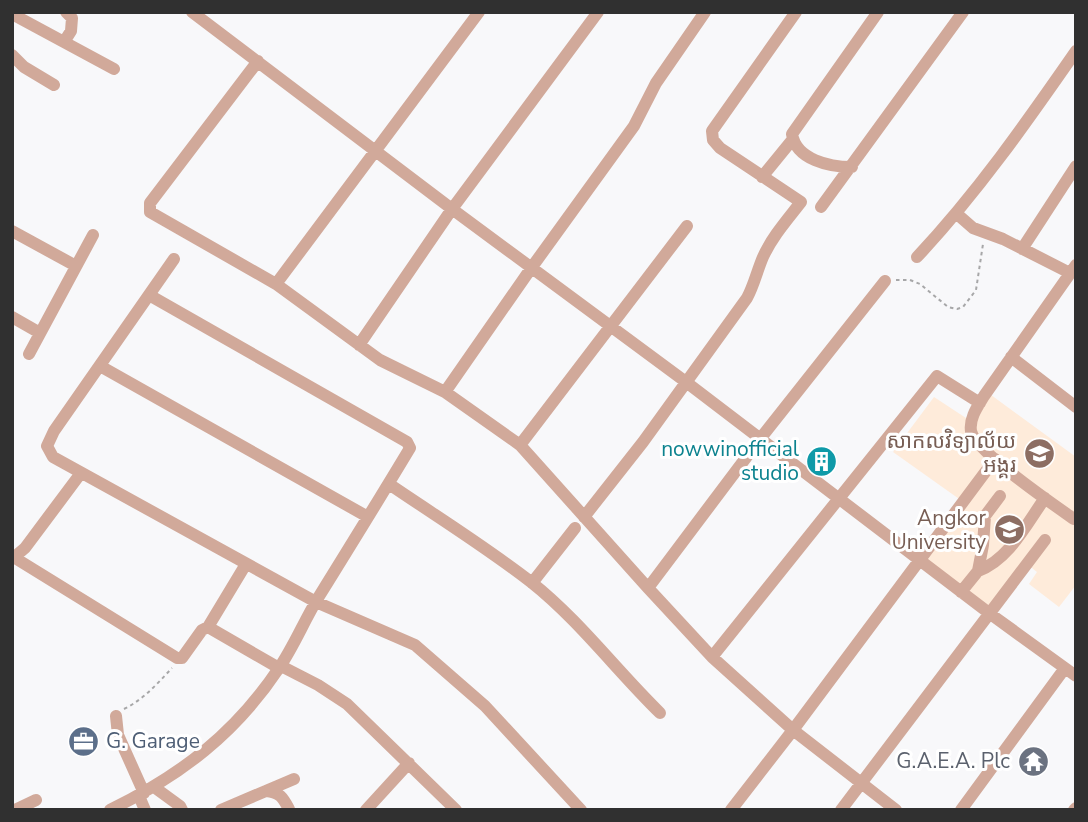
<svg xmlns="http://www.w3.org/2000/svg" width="1088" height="822" viewBox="0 0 1088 822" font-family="'Nunito Sans','Noto Sans Khmer',sans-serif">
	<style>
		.education { fill: #feebda }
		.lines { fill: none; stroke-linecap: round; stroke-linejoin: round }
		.path { stroke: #a7a7a8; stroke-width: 2; stroke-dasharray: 3.5 3.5; stroke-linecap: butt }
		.minor { stroke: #d1a99a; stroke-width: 12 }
		.labels { text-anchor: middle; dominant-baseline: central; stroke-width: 6; stroke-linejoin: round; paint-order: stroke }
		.education-label { font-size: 21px; fill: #785e54; stroke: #fff; text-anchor: end }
		.culture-label { font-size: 21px; fill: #0d838f; stroke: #fff; text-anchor: end }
		.service-label { font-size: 21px; fill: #4e5e75; stroke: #fff; text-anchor: start }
		.worship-label { font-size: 21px; fill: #5b616d; stroke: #fff; text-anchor: end }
	</style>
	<rect width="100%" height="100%" fill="#f8f8fa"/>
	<path class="education" d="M987,392L1076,457V585L1059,607L1029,584L1037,572L1028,565L990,612L920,559L962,501L893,452L934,397L966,418Z"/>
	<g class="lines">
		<path class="path" d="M896,280H910L920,284L948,307L957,309L963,307L976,290L983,244
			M124,709C144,699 157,684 172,668"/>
		<path class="minor" d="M192,12L452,209L686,382L989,613L1076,676
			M12,14L114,69
			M64,42L71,31L72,18L66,12
			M12,55L24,67L54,85
			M258,61L150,203V212L276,284L380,360L445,392L520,445L648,588L712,657L793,730L896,810
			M852,167C830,167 796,160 792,134L878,12
			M762,177L793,139
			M821,207L963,12
			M957,214L973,228L1003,239L1070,273
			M12,231L76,266
			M1022,249L1076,166
			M917,257C977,193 1026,123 1076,51
			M174,259L54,431L47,446L53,457L316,602L415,645L485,706L581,810
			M276,284L479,12
			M12,317L40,333
			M359,345L452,209L598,12
			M29,354L93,235
			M1011,357L1076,407
			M100,366L368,517
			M445,392L532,267L634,126L656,83L705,12
			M520,445L687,226
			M389,484C436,516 486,547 531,582C579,620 616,670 660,713
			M584,517L643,442L747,298C754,285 757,271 763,257C772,237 787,220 801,202L720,148L713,140L712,131L796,12
			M1074,519C1054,505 975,451 971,431C969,418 978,406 984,396L1076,265
			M15,558L177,658H182L202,630L208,627L279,668
			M12,559L25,548L81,473
			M978,571C1009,560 1027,523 1045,498
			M532,583L575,528
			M648,588L760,439L885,281
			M961,592L978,571L983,545L985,516L1000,496
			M208,627L246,564
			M712,657L937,376L980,403
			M281,666L318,685L347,704L456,810
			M116,716L118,735L144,793
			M154,787L180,806L182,810
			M266,791C280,792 283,798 289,809
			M139,796L145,810
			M15,810L36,800
			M110,810C181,775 235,734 279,668C294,646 304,621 318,598C349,548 380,498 410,448L407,442L149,295
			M221,810L294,779
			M366,810L409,763
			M731,810L793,730L995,459
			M841,810L1045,540
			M961,810L1065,668
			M1074,810L1076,808"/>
	</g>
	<defs>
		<symbol id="university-disc" viewBox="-11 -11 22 22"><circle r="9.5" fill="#8d6e63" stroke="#fff"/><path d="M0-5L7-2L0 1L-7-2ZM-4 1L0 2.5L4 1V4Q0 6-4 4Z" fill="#fff"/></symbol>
		<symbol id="building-disc" viewBox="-11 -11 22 22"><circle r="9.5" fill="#0f9aa8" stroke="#fff"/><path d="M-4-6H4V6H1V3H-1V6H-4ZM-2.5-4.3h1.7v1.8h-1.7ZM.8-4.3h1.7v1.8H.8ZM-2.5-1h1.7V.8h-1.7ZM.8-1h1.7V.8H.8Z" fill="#fff"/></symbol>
		<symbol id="office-disc" viewBox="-11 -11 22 22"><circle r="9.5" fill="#5c6f8a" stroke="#fff"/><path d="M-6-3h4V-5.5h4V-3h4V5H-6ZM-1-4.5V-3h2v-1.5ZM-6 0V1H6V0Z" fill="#fff"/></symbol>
		<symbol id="temple-disc" viewBox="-11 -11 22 22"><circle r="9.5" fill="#6b7280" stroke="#fff"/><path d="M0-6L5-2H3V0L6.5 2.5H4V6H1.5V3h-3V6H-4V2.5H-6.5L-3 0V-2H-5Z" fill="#fff"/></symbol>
	</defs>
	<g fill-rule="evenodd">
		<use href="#university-disc" x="1022" y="436" width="35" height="35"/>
		<use href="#building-disc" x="804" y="444" width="35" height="35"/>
		<use href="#university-disc" x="992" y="512" width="35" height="35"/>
		<use href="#office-disc" x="66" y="724" width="35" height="35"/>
		<use href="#temple-disc" x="1016" y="744" width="35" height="35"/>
	</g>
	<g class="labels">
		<g class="education-label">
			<text x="1016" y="441">សាកលវិទ្យាល័យ<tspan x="1016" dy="24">អង្គរ</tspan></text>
			<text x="986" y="518">Angkor<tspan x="986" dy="24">University</tspan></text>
		</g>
		<g class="culture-label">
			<text x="799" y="449">nowwinofficial<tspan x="799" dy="24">studio</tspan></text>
		</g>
		<g class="service-label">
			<text x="106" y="741">G. Garage</text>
		</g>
		<g class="worship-label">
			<text x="1010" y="761">G.A.E.A. Plc</text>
		</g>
	</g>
	<rect width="1088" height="822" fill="none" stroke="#303030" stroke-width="28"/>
</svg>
